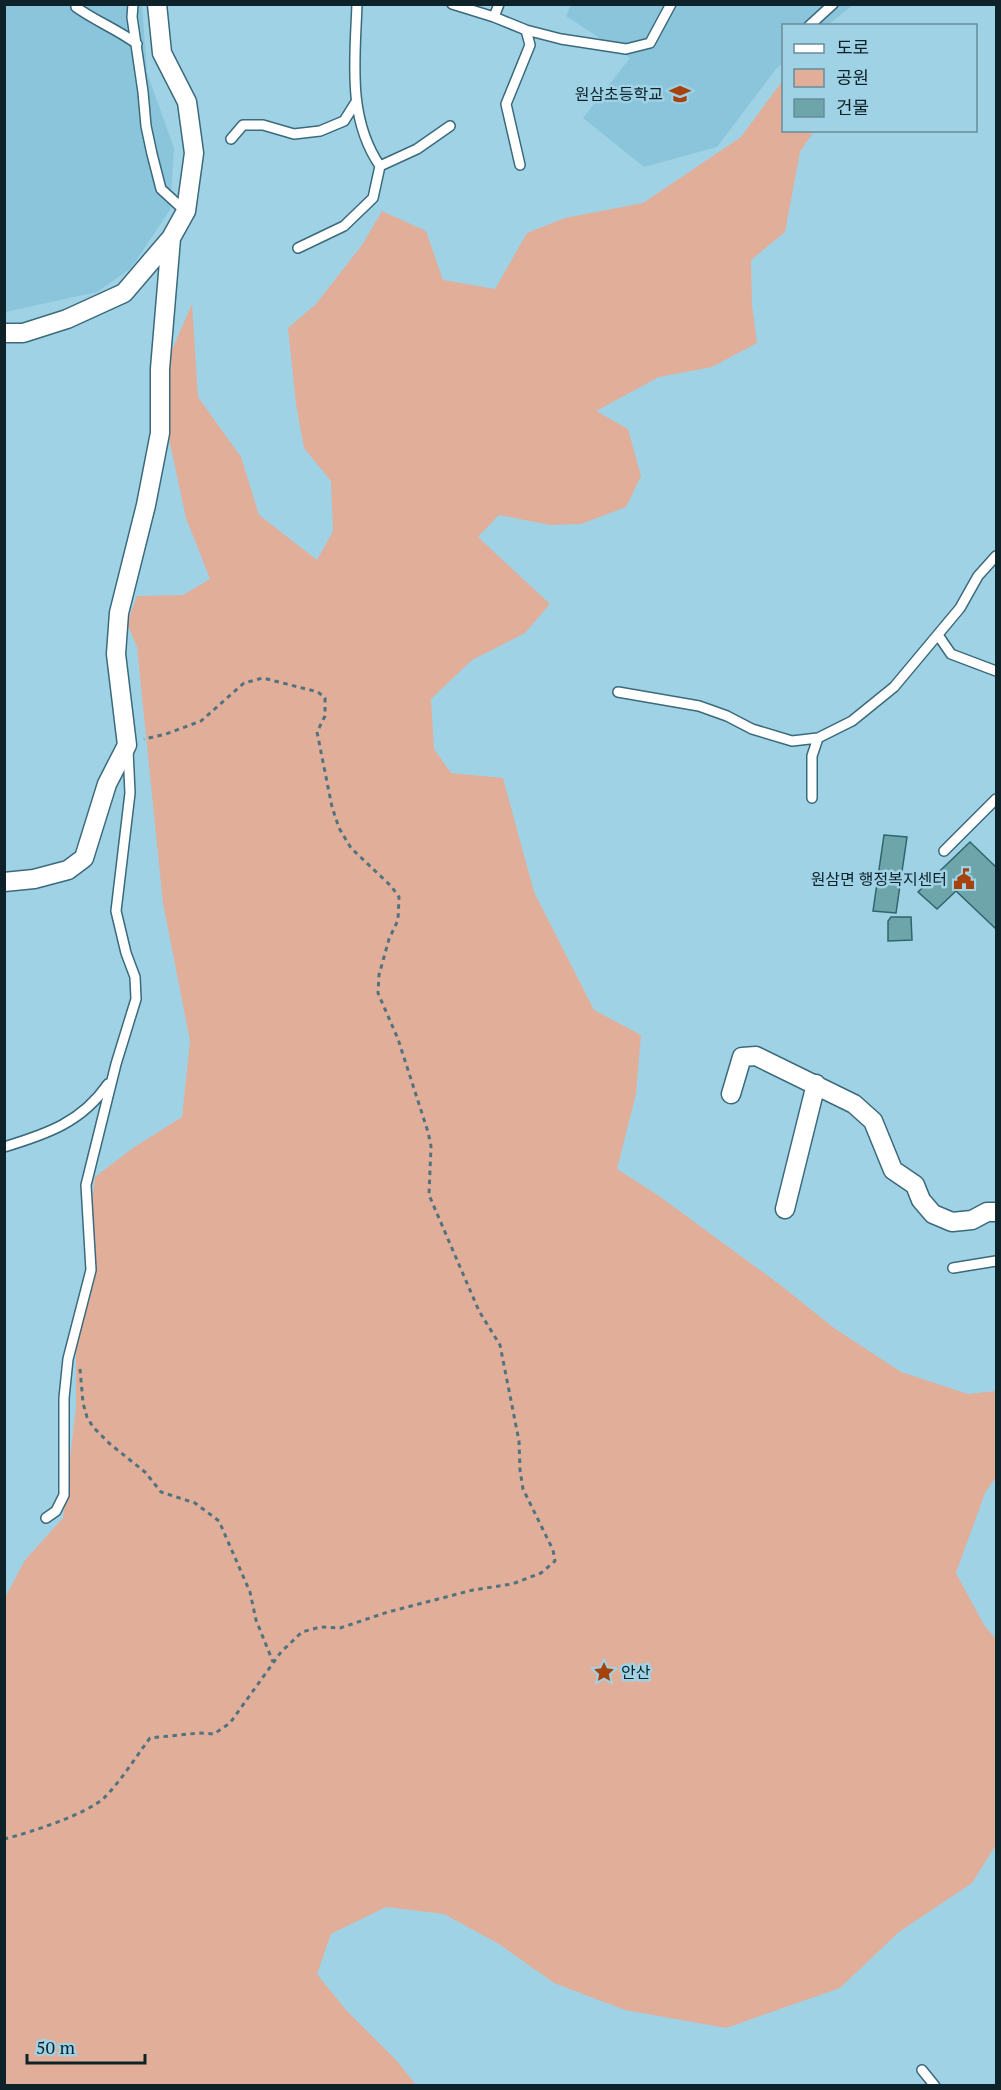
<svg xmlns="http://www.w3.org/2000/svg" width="1001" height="2090" viewBox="0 0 1001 2090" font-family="'PT Serif','Noto Sans KR',serif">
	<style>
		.built { fill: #8bc5db }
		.green { fill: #e1ae99 }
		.building { fill: #6ea5aa; stroke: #2f666b; stroke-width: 1.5 }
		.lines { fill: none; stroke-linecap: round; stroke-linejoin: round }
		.service-casing { stroke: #3a6a7b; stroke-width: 12 }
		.minor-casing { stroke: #3a6a7b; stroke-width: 21 }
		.path { stroke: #517380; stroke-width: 3; stroke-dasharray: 4.5 4.5; stroke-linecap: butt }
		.service { stroke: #fff; stroke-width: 9 }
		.minor { stroke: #fff; stroke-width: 18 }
		.labels { text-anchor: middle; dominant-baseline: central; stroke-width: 5; stroke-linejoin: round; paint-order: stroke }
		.poi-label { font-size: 16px; fill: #0e2229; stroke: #a0d2e6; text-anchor: end }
	</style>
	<rect width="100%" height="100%" fill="#a0d2e6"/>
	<path class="built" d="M571,4L853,5L828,25L784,26L783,63L776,69L717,147L644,167L583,118L630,58L566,16Z
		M4,5H142L147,73L174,148L170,210L131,268L97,292L5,312Z"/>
	<path class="green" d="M783,80L784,130L814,131L800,152L785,232L751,260L752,305L757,343L712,367L659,377L596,411L628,429L641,476L626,507L581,524L550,525L499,515L478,537L550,604L525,633L472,660L431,699L434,749L451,773L503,778L534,892L594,1010L641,1035L636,1094L617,1169L659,1196L779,1284L834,1328L901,1372L968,1394L996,1391V1477L985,1493L956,1573L984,1625L996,1639V1845L972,1883L899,1932L840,1988L726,2028L625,2010L554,1983L499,1944L444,1914L386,1907L331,1934L317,1974L346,2010L397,2061L416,2085L5,2086V1598L25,1560L63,1518L76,1407V1348L95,1177L133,1148L182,1117L190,1041L163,903L137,647L127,623L137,596L183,595L210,579L186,518L164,415L168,359L192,304L198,397L241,457L259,515L317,560L333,531L331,481L304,448L296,404L288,328L316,304L362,245L382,211L426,231L443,280L495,289L527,233L565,218L643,203L741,137Z"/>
	<path class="building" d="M884,835L907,837L896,913L873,911Z
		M970,842L996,867V929L956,891L937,909L918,892Z
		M891,917H911L912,940L888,941V921Z"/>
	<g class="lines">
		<defs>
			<path id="service" d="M133,4L132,17L143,92L146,126L152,154L161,189L185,211
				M452,4L494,17L526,30L561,39L626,49L650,43L671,4
				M76,7C95,21 117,29 137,44
				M494,17L499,4
				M809,26L833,4
				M231,139L243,125H263L294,134L320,131L344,121L356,102
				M520,165L506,104L530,45L526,30
				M380,166L417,149L450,126
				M298,248L344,226L373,198L380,166C347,118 355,60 357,4
				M938,635L951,654L996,671
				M618,692L699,706L727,716L752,729L792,741L818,738L852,721L894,687L960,608L978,576L996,556
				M812,798V756L818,738
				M944,851L996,799
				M4,1147C47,1134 82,1122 108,1084
				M953,1268L996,1261
				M46,1518L56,1511L64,1495V1398L68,1359L91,1270L86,1185L116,1064L136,999L135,977L126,953L116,911L130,793L128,750
				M922,2070L935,2086"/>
			<path id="minor" d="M4,333H23L67,319L124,293L171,238L186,211L194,153L187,102L162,53L157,4
				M4,882L34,879L68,870L84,858L107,784L127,745L116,654L119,613L146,505L160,433V369L171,238
				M731,1094L742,1057L756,1056L854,1104L873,1121L893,1170L915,1185L921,1200L933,1214L952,1222L972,1220L987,1212H996
				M785,1209L816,1084"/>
		</defs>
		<use href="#service" class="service-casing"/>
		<use href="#minor" class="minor-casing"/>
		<path class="path" d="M80,1369L83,1403L87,1417L93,1427L110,1444L145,1472L161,1492L195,1503L219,1521L250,1592L256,1620L273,1662
			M4,1839C29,1833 87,1814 104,1798C121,1781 135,1758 150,1738L199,1733L214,1734L230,1723L281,1652L302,1632L320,1627L340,1628L388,1612L473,1590L512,1584L541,1573L555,1561L553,1550L523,1489L520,1470L519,1441L500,1345L479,1311L429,1195L431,1146L428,1132L398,1039L378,993L379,975L389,939L398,920L399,897L391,886L351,848L339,828L332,807L317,732L325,716V698L318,692L263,678L244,683L201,721L166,734L144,739"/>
		<use href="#service" class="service"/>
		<use href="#minor" class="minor"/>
	</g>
	<defs>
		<symbol id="school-bare" viewBox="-9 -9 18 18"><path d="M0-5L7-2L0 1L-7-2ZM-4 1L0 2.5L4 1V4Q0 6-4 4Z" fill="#a6420c" stroke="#a0d2e6" stroke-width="2.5" paint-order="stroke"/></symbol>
		<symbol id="civic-bare" viewBox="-9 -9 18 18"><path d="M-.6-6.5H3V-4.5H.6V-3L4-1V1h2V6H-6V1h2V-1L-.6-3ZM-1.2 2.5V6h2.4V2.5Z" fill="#a6420c" stroke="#a0d2e6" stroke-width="2.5" paint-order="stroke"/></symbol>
		<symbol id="sight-bare" viewBox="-9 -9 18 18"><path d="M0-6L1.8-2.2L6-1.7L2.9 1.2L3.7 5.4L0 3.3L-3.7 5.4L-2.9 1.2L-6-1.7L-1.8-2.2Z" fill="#a6420c" stroke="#a0d2e6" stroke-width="2.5" paint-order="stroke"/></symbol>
	</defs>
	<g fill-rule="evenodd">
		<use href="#school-bare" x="665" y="79" width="30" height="30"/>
		<use href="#civic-bare" x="949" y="864" width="30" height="30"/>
		<use href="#sight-bare" x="589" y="1657" width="30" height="30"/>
	</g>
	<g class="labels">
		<g class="poi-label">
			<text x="663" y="94">원삼초등학교</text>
			<text x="947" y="879">원삼면 행정복지센터</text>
			<text x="621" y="1672" text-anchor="start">안산</text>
		</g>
	</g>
	<rect width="1001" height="2090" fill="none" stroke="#0e2229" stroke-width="12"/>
	<rect x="782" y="24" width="195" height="108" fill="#a0d2e6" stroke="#668c9a" stroke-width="1.5"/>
	<rect x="794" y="44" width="30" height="9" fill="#ffffff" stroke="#668c9a" stroke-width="1.5"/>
	<text x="836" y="54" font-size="18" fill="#0e2229">도로</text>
	<rect x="794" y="69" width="30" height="18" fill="#e1ae99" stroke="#668c9a" stroke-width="1.5"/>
	<text x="836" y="84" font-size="18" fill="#0e2229">공원</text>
	<rect x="794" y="99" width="30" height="18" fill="#6ea5aa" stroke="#668c9a" stroke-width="1.5"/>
	<text x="836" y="114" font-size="18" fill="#0e2229">건물</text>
	<path d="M27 2054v9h118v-9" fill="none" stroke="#0e2229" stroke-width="3"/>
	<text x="36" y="2054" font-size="18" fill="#0e2229" stroke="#a0d2e6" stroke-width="4.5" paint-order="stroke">50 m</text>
</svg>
